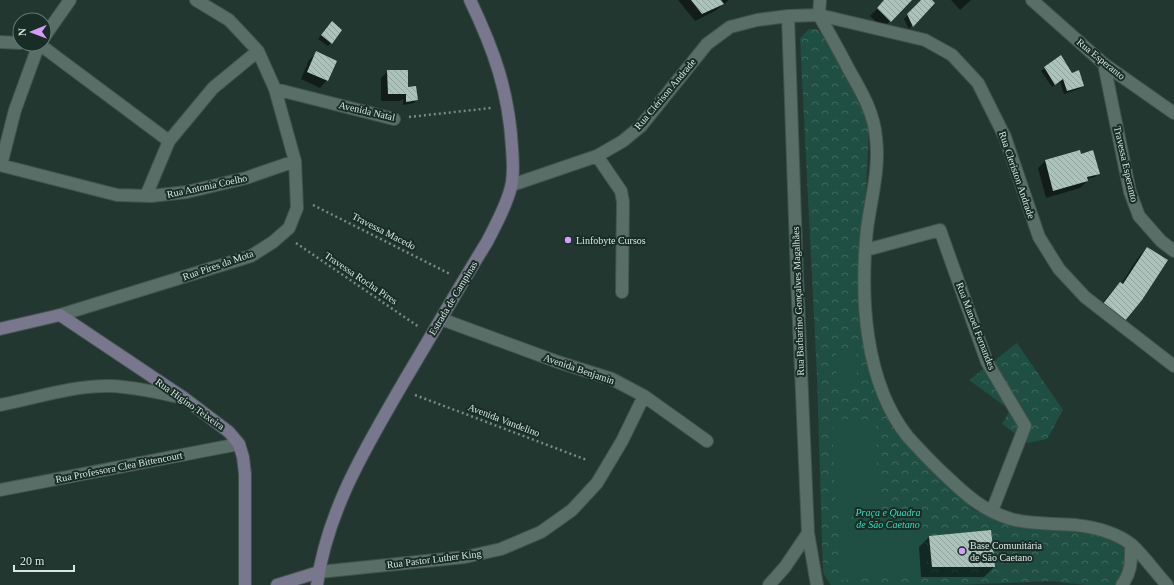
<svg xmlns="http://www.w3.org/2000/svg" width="1174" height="585" viewBox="0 0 1174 585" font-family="Georgia,serif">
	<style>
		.forest { fill: url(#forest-crowns) }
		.pitch { fill: #1f4f42 }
		.shadow { fill: #0007 }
		.building { fill: url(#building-back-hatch) }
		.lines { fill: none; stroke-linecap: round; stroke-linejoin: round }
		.street-casing { stroke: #41534d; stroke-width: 14 }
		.secondary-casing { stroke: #41534d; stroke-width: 14 }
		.path { stroke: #798984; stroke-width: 2.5; stroke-dasharray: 2 3; stroke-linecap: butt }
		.street { stroke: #586e67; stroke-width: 12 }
		.secondary { stroke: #78778d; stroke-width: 12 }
		.poi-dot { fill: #d49cfb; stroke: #192d27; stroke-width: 1.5 }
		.labels { text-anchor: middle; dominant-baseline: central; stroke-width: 4; stroke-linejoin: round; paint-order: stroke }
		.street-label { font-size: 10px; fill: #dae6e2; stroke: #192d27 }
		.poi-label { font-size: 10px; fill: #dae6e2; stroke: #192d27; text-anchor: start }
		.park-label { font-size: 10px; font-style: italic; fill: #1de9be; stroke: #192d27 }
	</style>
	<defs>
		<pattern id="forest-crowns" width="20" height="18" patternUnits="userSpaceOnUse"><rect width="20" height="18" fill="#1f4f42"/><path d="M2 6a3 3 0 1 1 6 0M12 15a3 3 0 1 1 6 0" fill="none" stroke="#3f685d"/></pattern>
		<pattern id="building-back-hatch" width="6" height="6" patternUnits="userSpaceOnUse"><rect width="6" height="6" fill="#abc3bb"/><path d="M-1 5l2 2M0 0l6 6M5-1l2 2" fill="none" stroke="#90a49d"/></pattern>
	</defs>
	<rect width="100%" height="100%" fill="#233731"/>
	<path class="forest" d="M809,29H817L824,36L869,121L861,323L875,378L943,479L974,510L1011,524L1074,528L1112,539L1127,551L1122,582L1115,585H1086L1051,581L957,585H831L823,573L817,376L800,38Z
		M1017,343L1063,410L1047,439L1028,443L1002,424L1010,410L969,380Z"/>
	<path class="pitch" d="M836,349L856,350L857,385L837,384Z
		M832,419L876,420L877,465L880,500L878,513L836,514Z
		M902,516H921L928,573L842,580L839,522L894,519Z"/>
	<path class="shadow" d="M678,0H729L715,11L695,21Z
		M886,0H911L883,28L870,16Z
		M922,0H931L934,3L909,29L904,19Z
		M951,0H971L960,10Z
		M328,26L331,43L328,46L318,39Z
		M317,53L327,80L320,88L301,79L309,60Z
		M1061,57L1072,74L1083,86L1079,89L1064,94L1060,82L1052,87L1041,71Z
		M388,71L408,88L417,100L414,103L403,105V99L400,101H381V78Z
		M1079,151L1080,155L1099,173L1095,177L1087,179V181L1080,188L1046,198L1038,168L1045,161Z
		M1147,248L1123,322L1116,329L1095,312L1113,290L1120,283L1121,284L1140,255Z
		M930,536L994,567L984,577H921L919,547Z"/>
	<path class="building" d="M691,0H721L724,4L702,14Z
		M884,0H912L891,22L877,8Z
		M921,0H932L935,3L913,27L907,14Z
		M332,21L342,30L332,44L321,35Z
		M316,51L337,61L328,81L307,72Z
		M1061,55L1072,73L1079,70L1084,86L1067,91L1063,79L1055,85L1044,67Z
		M387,70H408V87L416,86L418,100L406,102V94H388Z
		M1080,150L1081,154L1093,150L1100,174L1087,177L1088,181L1053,191L1045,160Z
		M1147,247L1168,260L1142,300L1124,322L1102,305L1120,282L1123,284Z
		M991,530L995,567H932L929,536Z"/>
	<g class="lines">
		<defs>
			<path id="street" d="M1032,0L1104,64L1174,113
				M819,15C829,33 839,50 848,68C861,91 874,112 876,138C880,168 871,199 867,229C860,296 864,382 908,437C920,450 932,463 945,475C966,495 982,510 1011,519C1032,525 1054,523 1075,525C1094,527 1117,533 1132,545C1144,556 1156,573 1167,585
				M819,15L820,0
				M788,16L797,277L808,533L817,585
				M44,37L70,0
				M0,42L20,43
				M33,44H39L169,141
				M1104,64L1130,192L1139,216L1161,241L1174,251
				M275,89L394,119
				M597,156L621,191L623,202L622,292
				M0,165L117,195L151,196L187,192L246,178L295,161
				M1,165L15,110L39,44
				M512,185L597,156L623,141L641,126L707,44L730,27L757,20L788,16L819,15L925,40L952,55L978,83L1005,137L1039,237L1059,269L1085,297L1174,366
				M146,196L169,141L213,88L258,51
				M866,250L940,230L987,362L1025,426L992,511
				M60,315L251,256L273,242L289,228L297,208L295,161L275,89L258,51L229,20L196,0
				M441,319L558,362L612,379L644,396L707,441
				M0,405C36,398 74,385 111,386C136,387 160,393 184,398
				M0,490L239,444
				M319,572L465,557L501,549L541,532L572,510L597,483L622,441L644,396
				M769,585L785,567L808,533
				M1122,585C1132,571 1131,561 1131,545"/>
			<path id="secondary" d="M0,329L60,315L184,398L229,432L239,444L243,457L245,474V585
				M277,585L319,572
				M317,585C327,509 369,442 406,378C433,333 459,287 487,242C496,224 506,207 511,187C514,175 513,160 512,148C509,92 494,50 470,0"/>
		</defs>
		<use href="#street" class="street-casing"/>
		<use href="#secondary" class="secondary-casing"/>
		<path class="path" d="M409,117L491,108
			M313,205L450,274
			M296,243L419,327
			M415,395L587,460"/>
		<use href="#street" class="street"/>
		<use href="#secondary" class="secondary"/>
	</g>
	<g class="poi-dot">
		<circle cx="568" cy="240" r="4"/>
		<circle cx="962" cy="551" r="4"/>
	</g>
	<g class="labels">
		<g class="street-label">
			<text transform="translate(1101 59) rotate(39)">Rua Esperanto</text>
			<text transform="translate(665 94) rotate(-50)">Rua Clérison Andrade</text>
			<text transform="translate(367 111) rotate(13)">Avenida Natal</text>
			<text transform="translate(1126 164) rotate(77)">Travessa Esperanto</text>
			<text transform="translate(1017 175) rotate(71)">Rua Cleriston Andrade</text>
			<text transform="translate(207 186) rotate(-12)">Rua Antonia Coelho</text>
			<text transform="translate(384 231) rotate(27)">Travessa Macedo</text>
			<text transform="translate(218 265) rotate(-19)">Rua Pires da Mota</text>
			<text transform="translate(361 278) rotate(34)">Travessa Rocha Pires</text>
			<text transform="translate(453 298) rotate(-59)">Estrada de Campinas</text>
			<text transform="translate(798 301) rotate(-92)">Rua Barbarino Gonçalves Magalhães</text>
			<text transform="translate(976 326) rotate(69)">Rua Manoel Fernandes</text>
			<text transform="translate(579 369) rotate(19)">Avenida Benjamin</text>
			<text transform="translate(190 404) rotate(35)">Rua Higino Teixeira</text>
			<text transform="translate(504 420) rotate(21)">Avenida Vandelino</text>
			<text transform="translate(119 467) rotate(-11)">Rua Professora Clea Bittencourt</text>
			<text transform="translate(434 559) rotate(-7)">Rua Pastor Luther King</text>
		</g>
		<g class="poi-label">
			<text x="576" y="240">Linfobyte Cursos</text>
			<text x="970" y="545">Base Comunitária<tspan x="970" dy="12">de São Caetano</tspan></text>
		</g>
		<g class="park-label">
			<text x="888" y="512">Praça e Quadra<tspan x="888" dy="12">de São Caetano</tspan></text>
		</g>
	</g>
	<g transform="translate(32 32) rotate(269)"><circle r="19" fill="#192d27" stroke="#667772"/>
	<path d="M0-3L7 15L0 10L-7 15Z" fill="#d49cfb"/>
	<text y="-6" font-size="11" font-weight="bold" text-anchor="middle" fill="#dae6e2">N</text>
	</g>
	<path d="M14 565v6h60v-6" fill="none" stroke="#dae6e2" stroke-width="2"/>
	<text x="20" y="565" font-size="12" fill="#dae6e2" stroke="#192d27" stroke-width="3" paint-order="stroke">20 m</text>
</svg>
